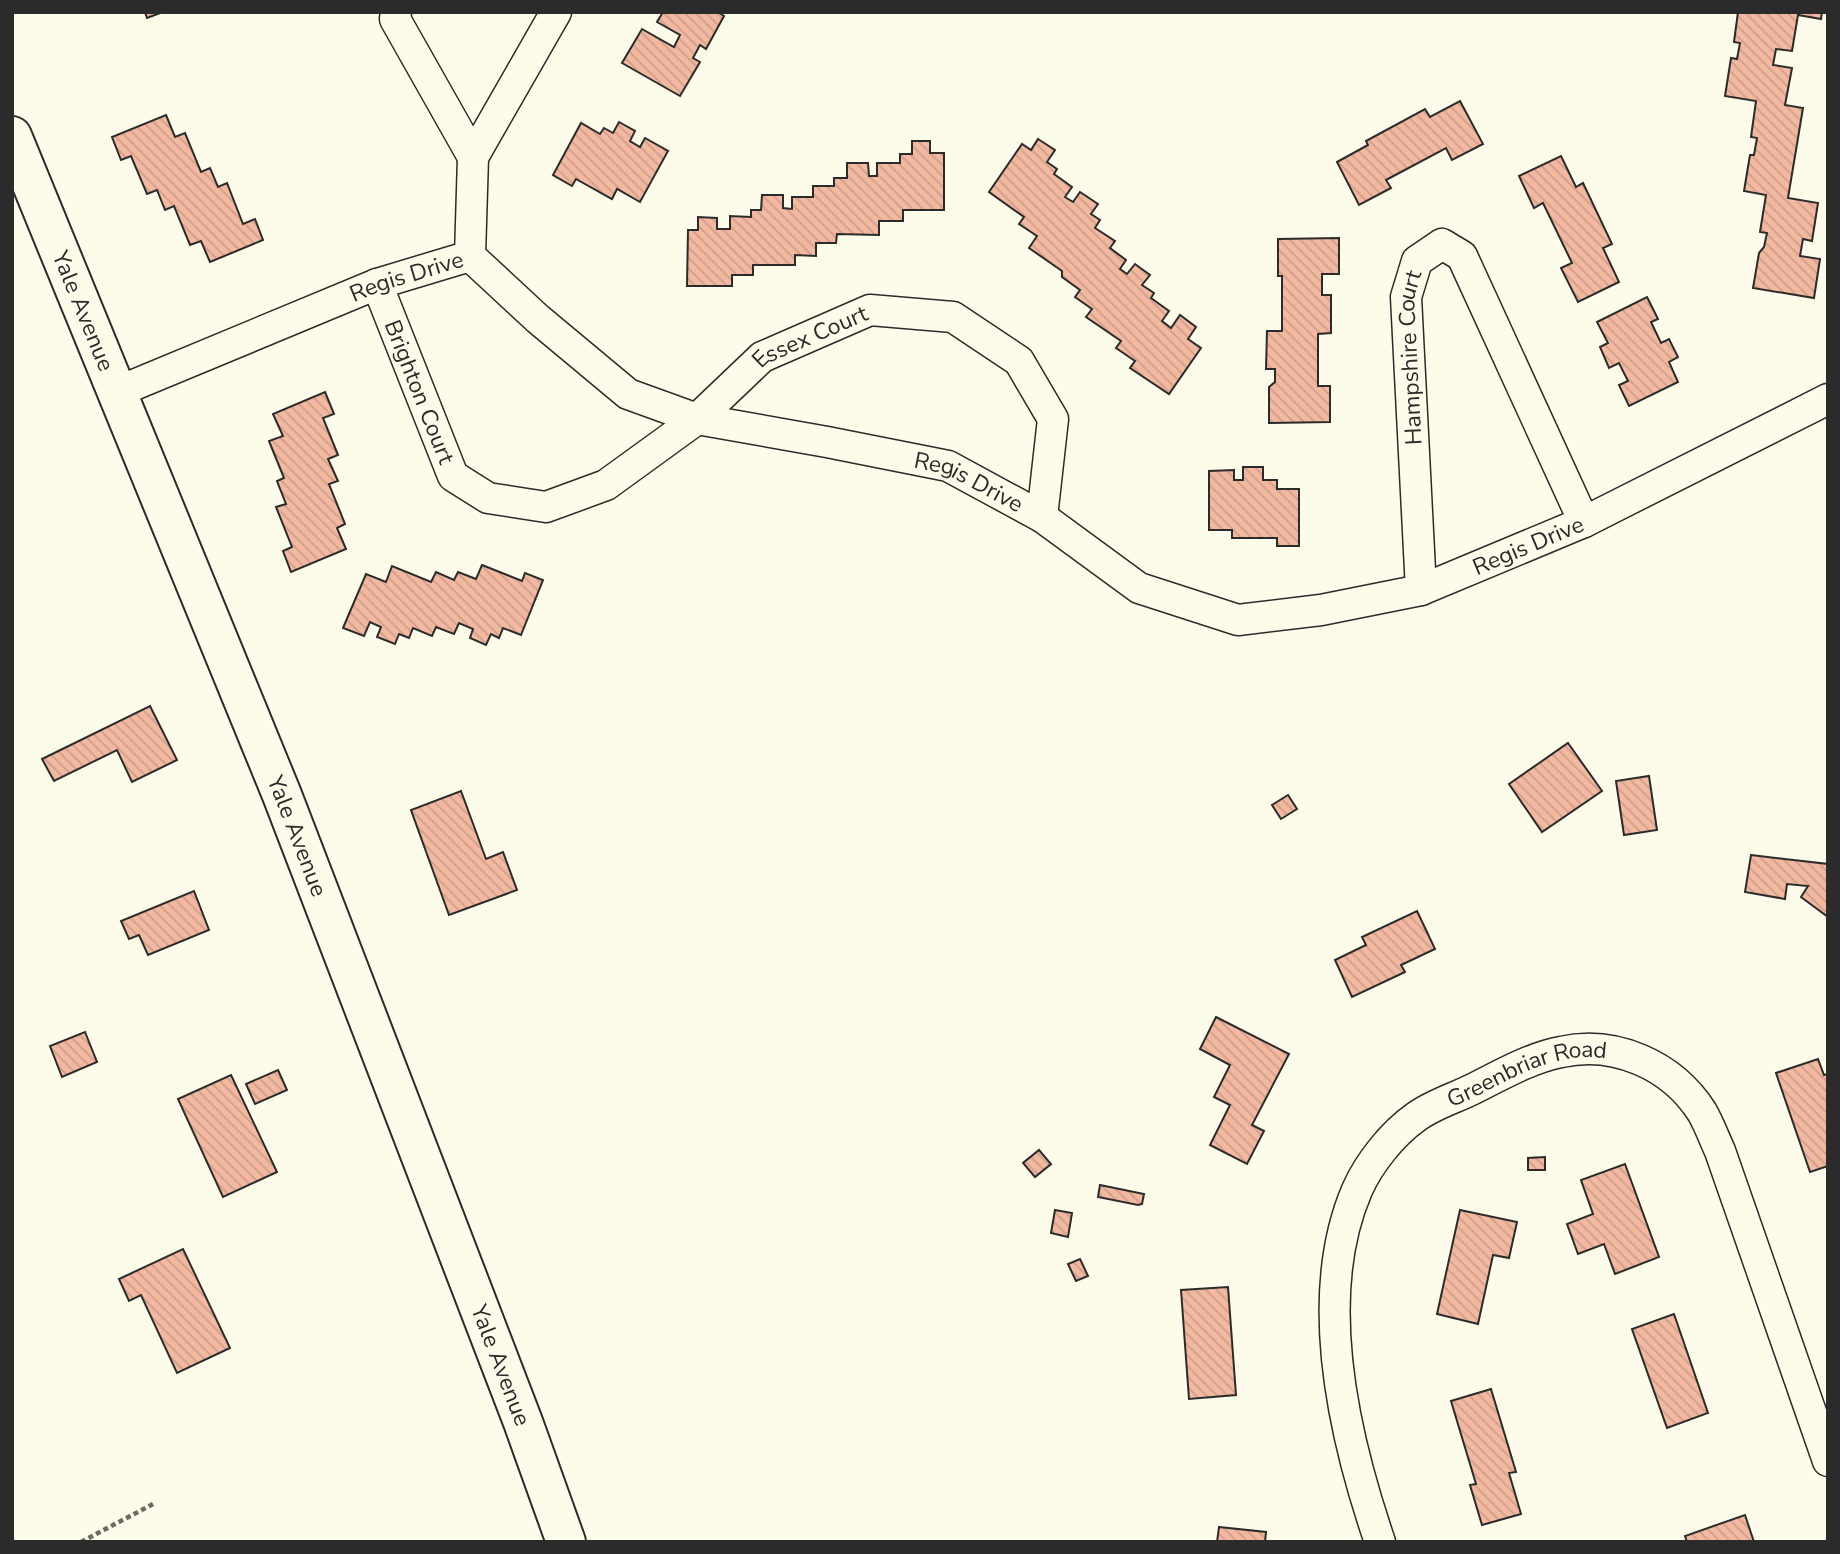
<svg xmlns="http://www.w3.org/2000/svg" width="1840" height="1554" viewBox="0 0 1840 1554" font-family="'Nunito Sans',sans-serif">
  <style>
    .building { fill: url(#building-back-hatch); stroke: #2b2b2b; stroke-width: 2 }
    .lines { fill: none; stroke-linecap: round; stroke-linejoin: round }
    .street-casing { stroke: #2b2b2b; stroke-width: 33 }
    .secondary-casing { stroke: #2b2b2b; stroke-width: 42 }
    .path { stroke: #6a6964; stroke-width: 4.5; stroke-dasharray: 5 3.5; stroke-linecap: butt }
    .street { stroke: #fdfbea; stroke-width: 30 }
    .secondary { stroke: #fdfbea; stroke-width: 38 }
    .labels { text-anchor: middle; stroke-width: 5; stroke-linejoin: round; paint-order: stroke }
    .street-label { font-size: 23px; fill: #2b2b2b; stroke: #fdfbea }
  </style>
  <defs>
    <pattern id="building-back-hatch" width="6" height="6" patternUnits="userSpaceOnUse" patternTransform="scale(1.75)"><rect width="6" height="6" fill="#f2b8a0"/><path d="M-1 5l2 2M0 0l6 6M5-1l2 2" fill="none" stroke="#d09e8a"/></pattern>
  </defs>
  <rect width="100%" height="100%" fill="#fdfbea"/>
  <g class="building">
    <polygon points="145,12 163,12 147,18"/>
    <polygon points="663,12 718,12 724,16 706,49 700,45 693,58 700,62 680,96 622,63 642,29 674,47 680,35 657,22"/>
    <polygon points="1738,12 1822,12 1821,19 1798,15 1792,51 1776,49 1773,65 1792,68 1785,105 1803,108 1788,198 1818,203 1812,241 1803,239 1800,256 1820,259 1814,298 1753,288 1759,253 1764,247 1767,233 1760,232 1766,195 1744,191 1750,155 1754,155 1757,138 1751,137 1756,101 1725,96 1731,58 1737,59 1740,43 1734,42"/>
    <polygon points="1460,101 1483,144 1452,160 1446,148 1386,180 1391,188 1359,205 1337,162 1368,145 1366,141 1425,109 1430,117"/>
    <polygon points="166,115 175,137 185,133 201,172 210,168 218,187 227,183 243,224 255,219 263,240 210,262 201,241 190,245 174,206 165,210 157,190 147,194 131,156 121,160 112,137"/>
    <polygon points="619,122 635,131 630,141 640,147 645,138 668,151 640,202 617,189 612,199 576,179 572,186 553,175 581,123 600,134 604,128 613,133"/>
    <polygon points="1038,139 1055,150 1047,162 1057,169 1054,174 1072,187 1065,197 1073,202 1080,192 1098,204 1091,214 1100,220 1095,228 1115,241 1110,248 1126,260 1120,269 1127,274 1135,264 1150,275 1142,285 1154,293 1151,298 1169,311 1162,321 1171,328 1180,315 1196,327 1188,339 1201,348 1169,394 1130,368 1135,361 1116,348 1121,341 1086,317 1092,309 1075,297 1080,290 1062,277 1062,271 1029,248 1037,236 1019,224 1024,217 989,192 1022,144 1031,150"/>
    <polygon points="912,141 930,141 930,153 944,153 944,210 903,210 903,221 879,221 879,235 837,234 836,243 816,243 816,256 795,255 795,265 753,265 753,275 732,275 732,286 687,286 688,230 698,230 698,217 717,218 717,229 730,229 730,216 751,217 751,210 761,210 762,195 783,195 783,208 792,209 792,197 813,197 813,186 834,186 834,178 847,178 847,163 868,163 869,176 877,176 877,163 900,163 900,154 912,154"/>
    <polygon points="1561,156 1576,187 1583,183 1612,244 1603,248 1619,282 1578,302 1561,268 1572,263 1543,203 1534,208 1519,176"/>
    <polygon points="1339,238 1339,274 1322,274 1322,295 1331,295 1331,333 1318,334 1318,386 1330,386 1330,422 1269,423 1269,387 1275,382 1275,369 1266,369 1267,331 1282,331 1282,276 1278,276 1278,239"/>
    <polygon points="1647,297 1658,319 1651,322 1661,343 1669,339 1678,357 1669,362 1678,382 1629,406 1619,385 1628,381 1619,363 1609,368 1600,347 1608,343 1597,322"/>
    <polygon points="325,392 334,414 323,418 338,455 328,459 338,481 329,484 345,524 337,528 346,549 291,572 283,551 292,547 276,507 286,504 277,481 284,478 269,441 283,436 273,414"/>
    <polygon points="1243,467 1263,467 1263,480 1277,480 1277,489 1299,489 1299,546 1277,546 1277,538 1232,538 1232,530 1209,530 1209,471 1234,470 1234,480 1243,480"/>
    <polygon points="482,565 522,581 525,573 543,580 521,635 503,628 499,638 491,634 486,645 470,638 473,629 459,623 454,634 436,627 432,636 413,628 409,638 399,634 395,644 377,637 381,627 370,622 364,636 343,628 366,574 386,582 392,566 431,582 436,572 454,580 458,572 476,579"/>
    <polygon points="150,706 177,760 132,782 117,750 54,781 42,759"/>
    <polygon points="1568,743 1602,791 1542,832 1509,784"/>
    <polygon points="1649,776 1657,830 1624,835 1616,781"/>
    <polygon points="461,791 486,859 503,852 517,890 449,915 411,810"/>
    <polygon points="1288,795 1297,809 1281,819 1272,805"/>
    <polygon points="1751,855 1828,864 1828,917 1801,897 1808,886 1787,884 1785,899 1745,892"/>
    <polygon points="194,891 209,930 148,955 139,935 129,939 121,921"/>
    <polygon points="1417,911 1435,949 1401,965 1405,972 1352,997 1335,960 1366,945 1362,937"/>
    <polygon points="1216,1017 1289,1054 1252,1125 1264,1131 1247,1164 1210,1145 1230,1105 1214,1097 1230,1065 1200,1049"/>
    <polygon points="85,1032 97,1062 62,1077 50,1046"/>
    <polygon points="1818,1059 1824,1075 1828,1074 1828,1166 1810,1172 1776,1073"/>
    <polygon points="278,1070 287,1090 255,1104 246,1084"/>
    <polygon points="231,1075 277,1172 223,1197 178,1099"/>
    <polygon points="1039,1150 1051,1164 1035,1177 1023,1163"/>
    <polygon points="1545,1157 1545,1170 1528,1170 1528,1158"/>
    <polygon points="1625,1164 1659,1257 1615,1274 1604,1244 1578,1254 1567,1224 1593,1214 1581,1180"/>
    <polygon points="1100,1185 1144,1194 1142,1204 1138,1205 1098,1197"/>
    <polygon points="1055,1210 1072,1213 1068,1237 1051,1233"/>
    <polygon points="1460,1210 1517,1222 1509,1258 1493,1255 1478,1324 1437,1314"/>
    <polygon points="183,1249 230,1348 177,1373 141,1295 129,1301 119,1279"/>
    <polygon points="1080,1259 1088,1276 1076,1281 1068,1264"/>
    <polygon points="1228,1287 1236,1395 1189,1399 1181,1290"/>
    <polygon points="1674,1314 1708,1413 1667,1428 1632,1329"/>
    <polygon points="1491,1389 1516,1472 1509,1473 1521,1514 1482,1525 1470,1485 1476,1484 1451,1401"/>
    <polygon points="1745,1515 1754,1542 1687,1542 1685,1536"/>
    <polygon points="1219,1527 1266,1532 1265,1542 1217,1542"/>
  </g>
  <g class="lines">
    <defs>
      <g id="street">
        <polyline points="396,12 395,19 473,157"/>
        <polyline points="470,256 473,157 556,12"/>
        <path id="s1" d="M 377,284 L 453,476 L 488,498 L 546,507 L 606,485 L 697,419 L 762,357 L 870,310 L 953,317 L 1019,361 L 1053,419 L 1042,517"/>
        <path id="s2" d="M 117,392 L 377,284 L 470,256 L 538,319 L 628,394 L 697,419 L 827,442 L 948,466 L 1042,517 L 1139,588 L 1238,620 L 1321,610 L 1421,590 L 1584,522 L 1828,399"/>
        <path id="s3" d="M 1421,590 L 1406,297 L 1417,261 L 1442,244 L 1462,256 L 1584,522"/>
        <path id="s4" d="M 1380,1542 C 1344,1437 1311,1297 1357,1190 C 1369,1163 1392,1134 1416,1117 C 1432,1105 1455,1098 1473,1089 C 1501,1075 1530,1058 1561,1052 C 1615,1040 1672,1065 1702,1112 C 1709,1124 1714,1138 1720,1151 L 1828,1461"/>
      </g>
      <g id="secondary">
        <path id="s5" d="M 12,136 L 282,795 L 523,1422 L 566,1542"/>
      </g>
    </defs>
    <use href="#street" class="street-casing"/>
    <use href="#secondary" class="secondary-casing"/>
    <polyline class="path" points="81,1542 153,1504"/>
    <use href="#street" class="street"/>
    <use href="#secondary" class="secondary"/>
  </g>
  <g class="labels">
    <g class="street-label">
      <text dy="8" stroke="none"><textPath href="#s2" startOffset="312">Regis Drive</textPath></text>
      <text dy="8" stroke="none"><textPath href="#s5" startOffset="189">Yale Avenue</textPath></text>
      <text dy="8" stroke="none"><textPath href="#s1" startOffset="625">Essex Court</textPath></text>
      <text dy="8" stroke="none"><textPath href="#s3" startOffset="233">Hampshire Court</textPath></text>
      <text dy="8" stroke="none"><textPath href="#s1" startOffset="116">Brighton Court</textPath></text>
      <text dy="8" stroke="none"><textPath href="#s2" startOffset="942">Regis Drive</textPath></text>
      <text dy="8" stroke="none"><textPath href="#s2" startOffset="1550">Regis Drive</textPath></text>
      <text dy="8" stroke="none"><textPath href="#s5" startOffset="756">Yale Avenue</textPath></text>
      <text dy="8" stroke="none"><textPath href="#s4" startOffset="576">Greenbriar Road</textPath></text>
      <text dy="8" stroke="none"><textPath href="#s5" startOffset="1323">Yale Avenue</textPath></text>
    </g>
  </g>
  <rect width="1840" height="1554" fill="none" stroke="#2b2b2b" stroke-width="28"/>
</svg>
